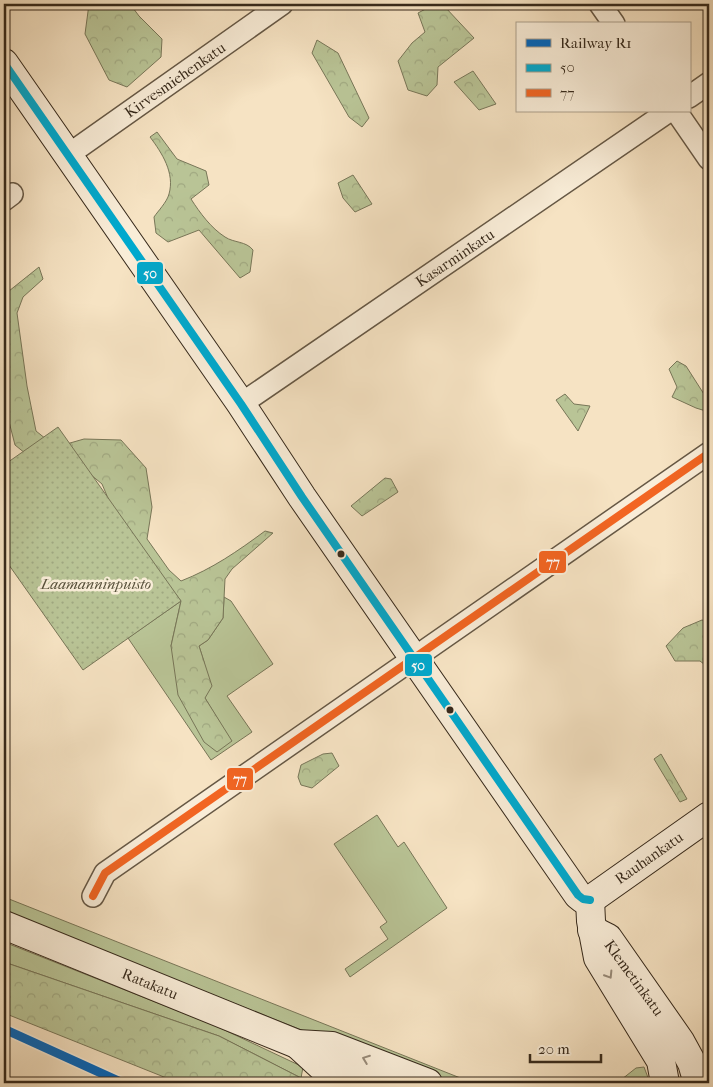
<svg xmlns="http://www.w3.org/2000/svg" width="713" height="1087" viewBox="0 0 713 1087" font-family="'IM FELL French Canon',serif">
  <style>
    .green { fill: #b9c496; stroke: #787658 }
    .forest { fill: url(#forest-crowns); stroke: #787658 }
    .park { fill: url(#park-dots); stroke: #787658 }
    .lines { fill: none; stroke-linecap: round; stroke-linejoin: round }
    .street-casing { stroke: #665845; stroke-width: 24 }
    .secondary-casing { stroke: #36291b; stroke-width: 30 }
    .street { stroke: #f9edd8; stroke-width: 21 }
    .secondary { stroke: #f9edd8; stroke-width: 28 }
    .bus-1-casing { stroke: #f9edd8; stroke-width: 11 }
    .bus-2-casing { stroke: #f9edd8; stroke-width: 11 }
    .bus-1 { stroke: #00a9ce; stroke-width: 8 }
    .bus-2 { stroke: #f26522; stroke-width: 8 }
    .rail-1-casing { stroke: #f9edd8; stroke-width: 12 }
    .rail-1 { stroke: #0065bd; stroke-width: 9 }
    .oneway { stroke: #988b7a }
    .bus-dot { fill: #36291b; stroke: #f9edd8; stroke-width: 2 }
    .labels { text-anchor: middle; stroke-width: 5; stroke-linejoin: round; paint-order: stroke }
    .street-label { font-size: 15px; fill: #36291b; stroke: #f9edd8 }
    .park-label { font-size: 15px; font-style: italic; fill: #57503a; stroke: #f9edd8 }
    .line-badge { stroke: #f9edd8; stroke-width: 2 }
    .badge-label { font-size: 14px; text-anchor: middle; font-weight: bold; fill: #fff }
  </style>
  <defs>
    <pattern id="forest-crowns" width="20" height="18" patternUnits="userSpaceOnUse" patternTransform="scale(1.25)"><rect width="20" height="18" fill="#b9c496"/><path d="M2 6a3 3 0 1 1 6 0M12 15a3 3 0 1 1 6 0" fill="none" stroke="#a0a881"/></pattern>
    <pattern id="park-dots" width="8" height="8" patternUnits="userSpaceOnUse" patternTransform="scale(1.25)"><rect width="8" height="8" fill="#b9c496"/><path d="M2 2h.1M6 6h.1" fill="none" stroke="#a0a881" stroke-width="1.8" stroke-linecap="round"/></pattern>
  </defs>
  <rect width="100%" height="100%" fill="#f6e3c3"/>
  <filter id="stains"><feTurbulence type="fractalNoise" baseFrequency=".004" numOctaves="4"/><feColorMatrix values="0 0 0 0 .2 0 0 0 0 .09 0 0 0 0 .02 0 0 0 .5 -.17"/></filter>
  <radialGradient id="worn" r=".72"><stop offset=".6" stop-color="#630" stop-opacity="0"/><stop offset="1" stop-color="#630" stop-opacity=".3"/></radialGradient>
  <g class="green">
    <polygon points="224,597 231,601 273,664 227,696 252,732 211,760 128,638 181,601 171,646 231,741 205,698 204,662 199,646 208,640 223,618"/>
    <polygon points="377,815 398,847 404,842 447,908 350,977 345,969 388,939 380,927 387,922 334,844"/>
    <polygon points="4,897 473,1083 435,1083 4,912"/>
    <polygon points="4,942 216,1026 303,1067 301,1078 219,1036 4,962"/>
    <polygon points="644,1067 650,1083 617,1083 636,1068"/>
  </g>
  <g class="forest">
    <polygon points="89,4 130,4 139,16 162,39 161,57 127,87 109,80 85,34"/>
    <polygon points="435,4 442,4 445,7 474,38 438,67 437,85 427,96 408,90 398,61 412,43 425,32 418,13"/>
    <polygon points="317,40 338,53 369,118 362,127 349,117 312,53"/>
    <polygon points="473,71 496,104 479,110 454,82"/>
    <path d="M 157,132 L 177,159 L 206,171 L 209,185 L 191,199 C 200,213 211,228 225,237 C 234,243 246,241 253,250 L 250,272 L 240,278 L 199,230 L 168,242 L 156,233 L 154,217 C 158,211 167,202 169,194 C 175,173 162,153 150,137 Z"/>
    <polygon points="353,175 372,204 355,212 343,198 338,183"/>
    <path d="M 39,267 L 43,279 L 23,297 L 17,313 L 27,386 L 36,431 L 56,447 L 84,439 L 121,440 L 146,468 L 152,507 L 147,539 L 169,570 L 181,581 C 212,569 238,551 265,531 L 273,533 L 232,569 L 225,579 L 223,618 L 208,640 L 199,646 L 212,686 L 205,698 L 232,741 L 217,752 L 204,742 L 178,695 L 171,646 L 181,601 L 116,517 L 102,484 L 90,474 L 31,458 L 15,445 L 4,402 L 4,295 Z"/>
    <polygon points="677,361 686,366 709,402 709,412 696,408 672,397 677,387 669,369"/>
    <polygon points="565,394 574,404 590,406 578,431 556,400"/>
    <polygon points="385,478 391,479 398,492 362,516 351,506"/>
    <polygon points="702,620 709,622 709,668 700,661 675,661 666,646 683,628"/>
    <polygon points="332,753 339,766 312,788 301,785 298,777 301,765 323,754"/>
    <polygon points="661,754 687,799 680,802 654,759"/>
    <polygon points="4,962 219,1036 301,1078 302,1083 179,1083 4,1013"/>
  </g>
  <polygon class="park" points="58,427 181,601 83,670 4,558 4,465"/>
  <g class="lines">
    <defs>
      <g id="street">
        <polyline points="600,4 614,24"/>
        <polyline points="689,97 709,83"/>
        <polyline points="676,111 709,159"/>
        <polyline points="68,155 282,4"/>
        <polyline points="4,200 12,194"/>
        <polyline points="241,404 669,111"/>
        <polyline points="93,896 105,873 709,453"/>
      </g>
      <g id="secondary">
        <polyline points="4,63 241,404 302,497 578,895 583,899 590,900"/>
        <polyline points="590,900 591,921 598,958 661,1061 665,1083"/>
        <polyline points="590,900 709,816"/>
        <polyline points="4,925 297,1044 332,1046 428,1083"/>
        <polyline points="592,930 608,938 680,1041 692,1063 698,1083"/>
        <polyline points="297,1044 321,1066 363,1083"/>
      </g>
    </defs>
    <use href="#street" class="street-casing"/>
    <use href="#secondary" class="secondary-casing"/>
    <use href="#street" class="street"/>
    <use href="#secondary" class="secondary"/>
    <defs>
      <polyline id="bus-1" points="4,63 241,404 302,497 578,895 583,899 590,900"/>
      <polyline id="bus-2" points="93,896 105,873 709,453"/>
    </defs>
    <use href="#bus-1" class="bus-1-casing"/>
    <use href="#bus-2" class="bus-2-casing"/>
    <use href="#bus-1" class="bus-1"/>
    <use href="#bus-2" class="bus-2"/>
    <defs>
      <polyline id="rail-1" points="4,1029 123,1083"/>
    </defs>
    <use href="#rail-1" class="rail-1-casing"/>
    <use href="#rail-1" class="rail-1"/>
  </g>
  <defs><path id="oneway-chevron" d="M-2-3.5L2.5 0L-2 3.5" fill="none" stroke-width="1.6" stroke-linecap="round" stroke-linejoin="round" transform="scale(1.25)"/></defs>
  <g class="oneway">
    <use href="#oneway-chevron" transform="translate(609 975) rotate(58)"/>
    <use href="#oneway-chevron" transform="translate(366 1059) rotate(-159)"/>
  </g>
  <g class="bus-dot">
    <circle cx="341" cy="554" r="4.5"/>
    <circle cx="450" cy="710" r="4.5"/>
  </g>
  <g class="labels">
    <g class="street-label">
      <text transform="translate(175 80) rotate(-35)" y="5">Kirvesmiehenkatu</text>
      <text transform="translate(455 258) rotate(-34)" y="5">Kasarminkatu</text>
      <text transform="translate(649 858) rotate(-35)" y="5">Rauhankatu</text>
      <text transform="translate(634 978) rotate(54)" y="5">Klemetinkatu</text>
      <text transform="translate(150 984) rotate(22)" y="5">Ratakatu</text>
    </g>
    <g class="park-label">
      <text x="96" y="589">Laamanninpuisto</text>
    </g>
  </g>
  <g class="line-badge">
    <rect x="136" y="261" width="28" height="24" rx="5" fill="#00a9ce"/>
    <rect x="538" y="550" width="29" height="24" rx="5" fill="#f26522"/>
    <rect x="404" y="653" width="29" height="24" rx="5" fill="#00a9ce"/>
    <rect x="226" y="767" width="28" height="24" rx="5" fill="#f26522"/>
  </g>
  <g class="badge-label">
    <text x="150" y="278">50</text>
    <text x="553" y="567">77</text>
    <text x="418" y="670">50</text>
    <text x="240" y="784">77</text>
  </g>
  <rect width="713" height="1087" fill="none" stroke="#f6e3c3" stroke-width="20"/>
  <rect x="5" y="5" width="703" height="1077" fill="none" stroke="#36291b" stroke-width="2.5"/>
  <rect x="10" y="10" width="693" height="1067" fill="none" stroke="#36291b"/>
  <rect x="516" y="22" width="175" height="90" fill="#f9edd8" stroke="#ab9f8c"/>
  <rect x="526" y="39" width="25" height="8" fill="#0065bd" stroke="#ab9f8c"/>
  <text x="560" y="48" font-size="15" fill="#36291b">Railway R1</text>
  <rect x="526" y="64" width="25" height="8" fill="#00a9ce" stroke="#ab9f8c"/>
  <text x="560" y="72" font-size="15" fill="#36291b">50</text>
  <rect x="526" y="89" width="25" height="8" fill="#f26522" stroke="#ab9f8c"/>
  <text x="560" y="98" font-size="15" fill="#36291b">77</text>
  <path d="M530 1054v8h71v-8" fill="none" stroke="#36291b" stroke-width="2.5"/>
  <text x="538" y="1054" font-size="15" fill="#36291b" stroke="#f9edd8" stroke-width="4" paint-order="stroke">20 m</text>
  <rect width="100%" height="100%" filter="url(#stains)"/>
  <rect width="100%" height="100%" fill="url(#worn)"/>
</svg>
